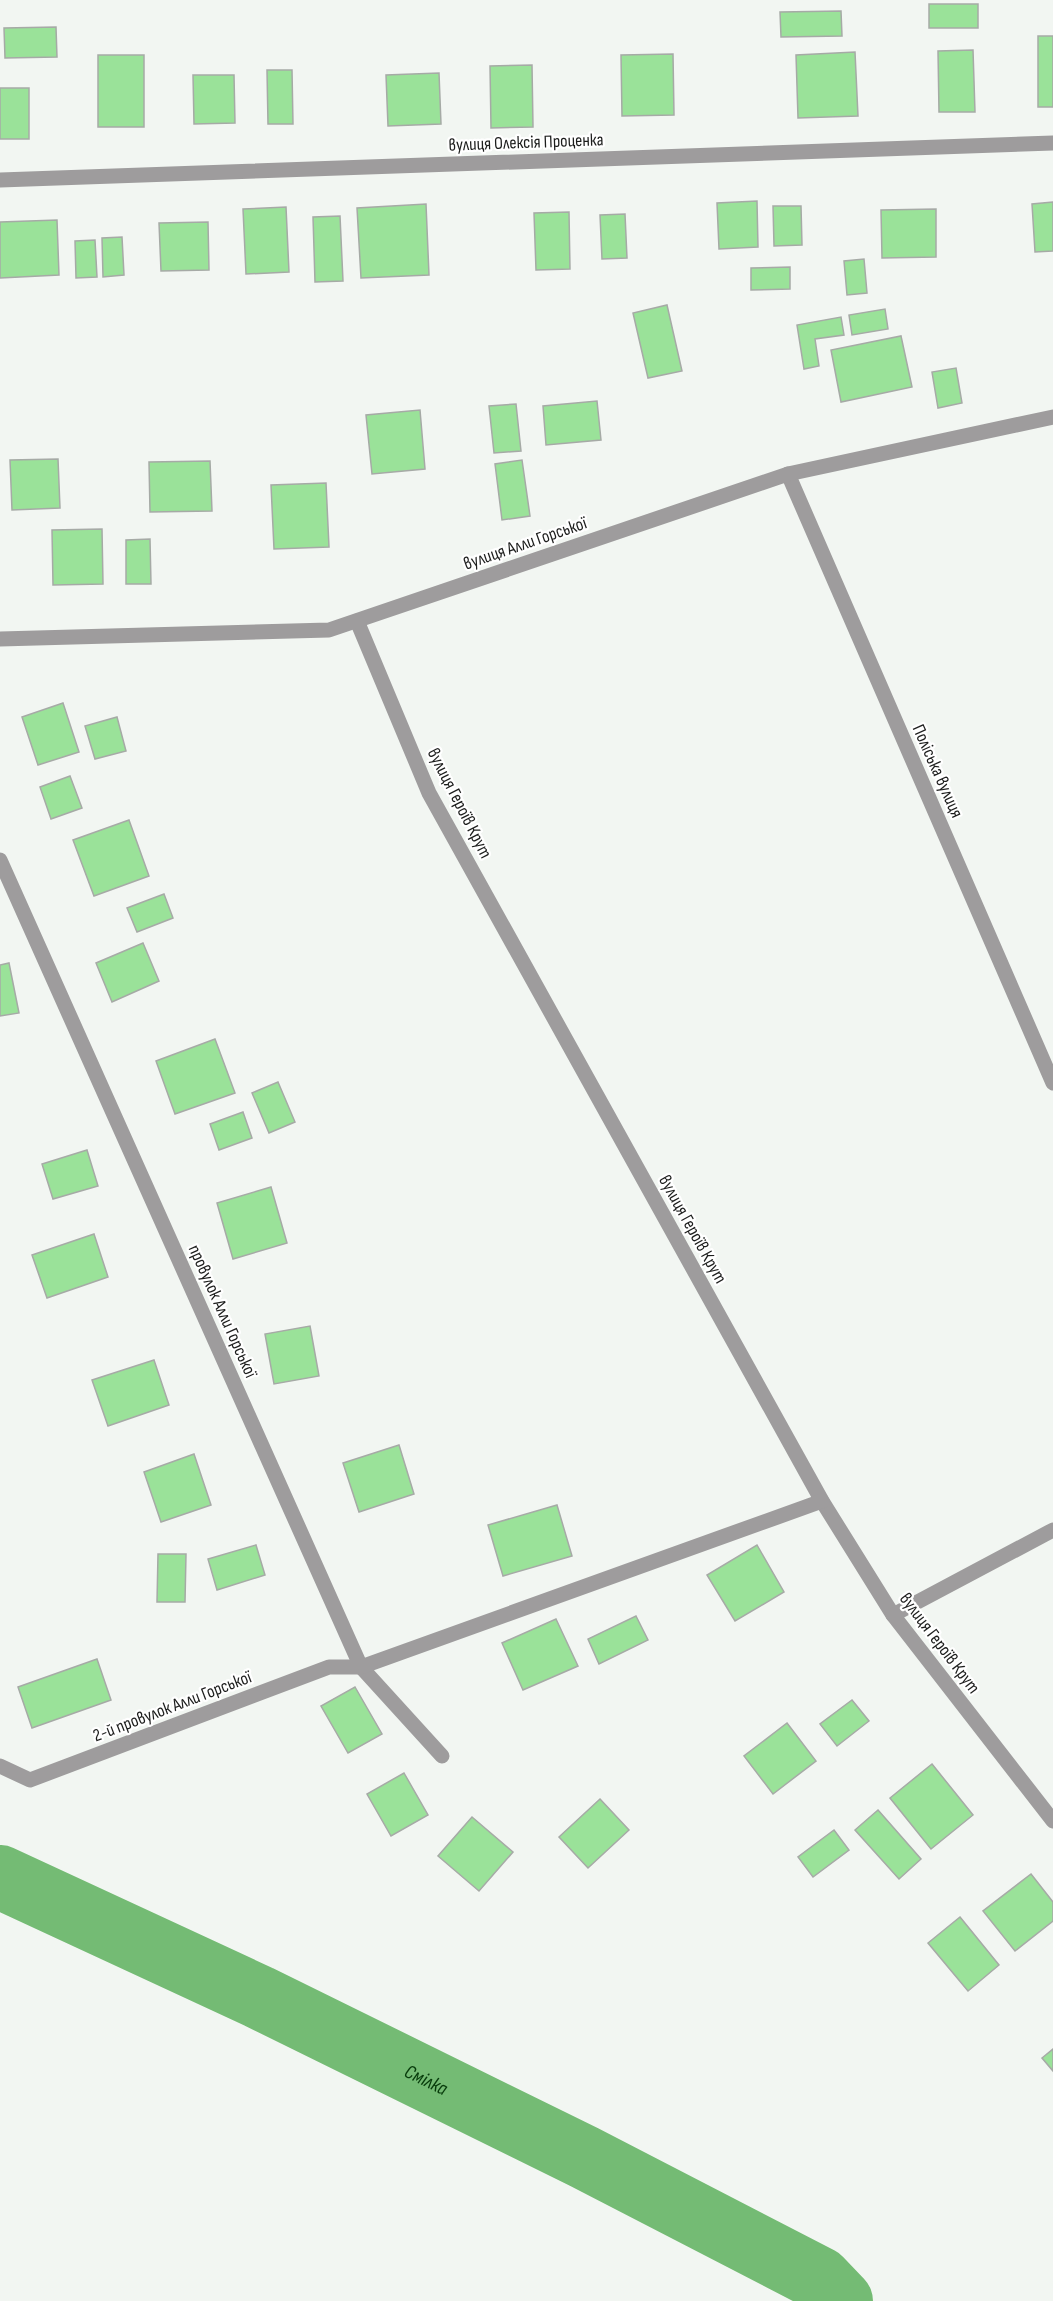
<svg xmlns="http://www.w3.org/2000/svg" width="1053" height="2301" viewBox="0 0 1053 2301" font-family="'Sofia Sans Condensed',sans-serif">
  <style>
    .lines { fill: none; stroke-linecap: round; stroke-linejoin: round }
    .river { stroke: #74bb74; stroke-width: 64 }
    .building { fill: #9ae299; stroke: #a6aaa6; stroke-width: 1.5 }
    .minor { stroke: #9e9c9d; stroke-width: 15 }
    .labels { text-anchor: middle; stroke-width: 4.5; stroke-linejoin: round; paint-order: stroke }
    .street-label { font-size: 18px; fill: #1c1d1c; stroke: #fff }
    .water-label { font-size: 20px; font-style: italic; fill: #083c0c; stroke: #fff }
  </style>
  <rect width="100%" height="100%" fill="#f2f6f2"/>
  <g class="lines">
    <path class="river" id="s1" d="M 0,1877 L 259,1997 L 584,2157 L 820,2279 L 841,2301"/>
  </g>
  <g class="building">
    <rect x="929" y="4" width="49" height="24"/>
    <polygon points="841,11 842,36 781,37 780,12"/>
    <polygon points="56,27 57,57 5,58 4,28"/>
    <rect x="1038" y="36" width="15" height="71"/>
    <polygon points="973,50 975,112 939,112 938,51"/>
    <polygon points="855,52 858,116 798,118 796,55"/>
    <polygon points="673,54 674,115 622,116 621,55"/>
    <rect x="98" y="55" width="46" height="72"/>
    <polygon points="532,65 533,127 491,128 490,66"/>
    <polygon points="267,70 292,70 293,124 268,124"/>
    <polygon points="439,73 441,124 388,126 386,75"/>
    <polygon points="193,75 234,75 235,123 194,124"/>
    <rect x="0" y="88" width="29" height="51"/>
    <polygon points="757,201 758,247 719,249 717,203"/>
    <polygon points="1053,202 1053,251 1035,252 1032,204"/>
    <polygon points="426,204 429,275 361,278 357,208"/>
    <polygon points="773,206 801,206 802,245 774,246"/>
    <polygon points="286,207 289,272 246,274 243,209"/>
    <polygon points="936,209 936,257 882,258 881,210"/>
    <polygon points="569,212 570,269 536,270 534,213"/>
    <polygon points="625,214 627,258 602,259 600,215"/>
    <polygon points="340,216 343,281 315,282 313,217"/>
    <polygon points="57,220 59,275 0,278 0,222"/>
    <polygon points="208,222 209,270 161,271 159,223"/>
    <polygon points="122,237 124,275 103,277 102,238"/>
    <polygon points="95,240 97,277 76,278 75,241"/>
    <polygon points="864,259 867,293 847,295 844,261"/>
    <polygon points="790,267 790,289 751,290 751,268"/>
    <polygon points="667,305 682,371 648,378 633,313"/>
    <polygon points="885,309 888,329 852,335 849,315"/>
    <polygon points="841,317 844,335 815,339 819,366 804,369 797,325"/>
    <polygon points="901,336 912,387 841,402 831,350"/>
    <polygon points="956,368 962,403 938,408 932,372"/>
    <polygon points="597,401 601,440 546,445 543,406"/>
    <polygon points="516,404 521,451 494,453 489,406"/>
    <polygon points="420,410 425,469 372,474 366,415"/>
    <polygon points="58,459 60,508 12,510 10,460"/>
    <polygon points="522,460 530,516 502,520 495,464"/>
    <polygon points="210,461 212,511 150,512 149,462"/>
    <polygon points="326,483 329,547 274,549 271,485"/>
    <polygon points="102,529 103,584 53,585 52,530"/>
    <polygon points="150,539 151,584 126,584 126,540"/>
    <polygon points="63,703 79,752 38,765 22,717"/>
    <polygon points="117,717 126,751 95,759 85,726"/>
    <polygon points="70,776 82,808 51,819 40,787"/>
    <polygon points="129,820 149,876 94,896 73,840"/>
    <polygon points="164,894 173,918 137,932 127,908"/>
    <polygon points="143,943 159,981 112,1002 96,963"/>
    <polygon points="9,963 19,1013 0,1016 0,965"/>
    <polygon points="215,1039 235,1093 175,1114 156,1061"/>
    <polygon points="278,1082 295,1122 269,1133 252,1093"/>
    <polygon points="243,1112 252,1138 219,1150 210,1124"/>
    <polygon points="87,1150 98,1186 53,1199 42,1164"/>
    <polygon points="271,1187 287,1243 233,1259 217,1203"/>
    <polygon points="94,1234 108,1277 47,1298 32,1255"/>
    <polygon points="310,1326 319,1376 274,1384 265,1334"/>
    <polygon points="154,1360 169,1405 108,1426 92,1380"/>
    <polygon points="399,1445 414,1494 359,1512 343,1463"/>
    <polygon points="194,1454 211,1505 161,1522 144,1472"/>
    <polygon points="557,1505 572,1556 503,1576 488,1525"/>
    <polygon points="256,1545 265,1575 217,1590 208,1559"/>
    <polygon points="757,1545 784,1592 735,1621 707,1575"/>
    <polygon points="158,1554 186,1554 185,1602 157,1602"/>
    <polygon points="636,1616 648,1640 599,1664 588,1639"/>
    <polygon points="556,1619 578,1666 523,1690 502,1643"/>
    <polygon points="97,1659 111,1700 32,1728 18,1687"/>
    <polygon points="355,1687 382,1734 348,1753 321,1706"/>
    <polygon points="852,1700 869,1721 837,1746 820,1724"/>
    <polygon points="787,1723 816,1761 773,1794 744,1756"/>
    <polygon points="932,1764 973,1815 931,1849 890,1798"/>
    <polygon points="404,1773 428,1815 391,1836 367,1794"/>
    <polygon points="600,1799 629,1830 588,1868 559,1837"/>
    <polygon points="878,1810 921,1859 899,1879 855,1830"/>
    <polygon points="472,1817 513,1852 479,1891 438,1856"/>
    <polygon points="834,1830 849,1850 813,1877 798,1857"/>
    <polygon points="1031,1874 1053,1902 1053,1921 1015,1951 983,1911"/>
    <polygon points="960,1917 999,1965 968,1991 928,1943"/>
    <polygon points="1053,2049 1053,2071 1042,2058"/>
  </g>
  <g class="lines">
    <g class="minor">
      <polyline points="0,180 1053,143"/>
      <polyline points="788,474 1053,1083"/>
      <polyline points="357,621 429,793 822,1501 893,1615 1053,1821"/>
      <polyline points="0,639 329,630 788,474 1053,417"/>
      <polyline points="0,860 361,1667 442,1756"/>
      <polyline points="893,1615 1053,1530"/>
      <polyline points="0,1766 30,1780 329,1667 361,1667 822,1501"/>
    </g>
  </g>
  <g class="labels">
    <g class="street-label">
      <text transform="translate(526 142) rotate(-2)" y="6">вулиця Олексія Проценка</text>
      <text transform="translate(525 543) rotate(-19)" y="6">вулиця Алли Горської</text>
      <text transform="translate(938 771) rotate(66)" y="6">Поліська вулиця</text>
      <text transform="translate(460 803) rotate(63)" y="6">вулиця Героїв Крут</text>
      <text transform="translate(693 1229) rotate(61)" y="6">вулиця Героїв Крут</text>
      <text transform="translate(223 1311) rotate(66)" y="6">провулок Алли Горської</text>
      <text transform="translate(940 1643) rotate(53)" y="6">вулиця Героїв Крут</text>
      <text transform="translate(172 1706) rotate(-21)" y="6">2-й провулок Алли Горської</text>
    </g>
    <g class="water-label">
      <text dy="7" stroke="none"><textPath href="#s1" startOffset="472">Смілка</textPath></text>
    </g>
  </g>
</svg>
